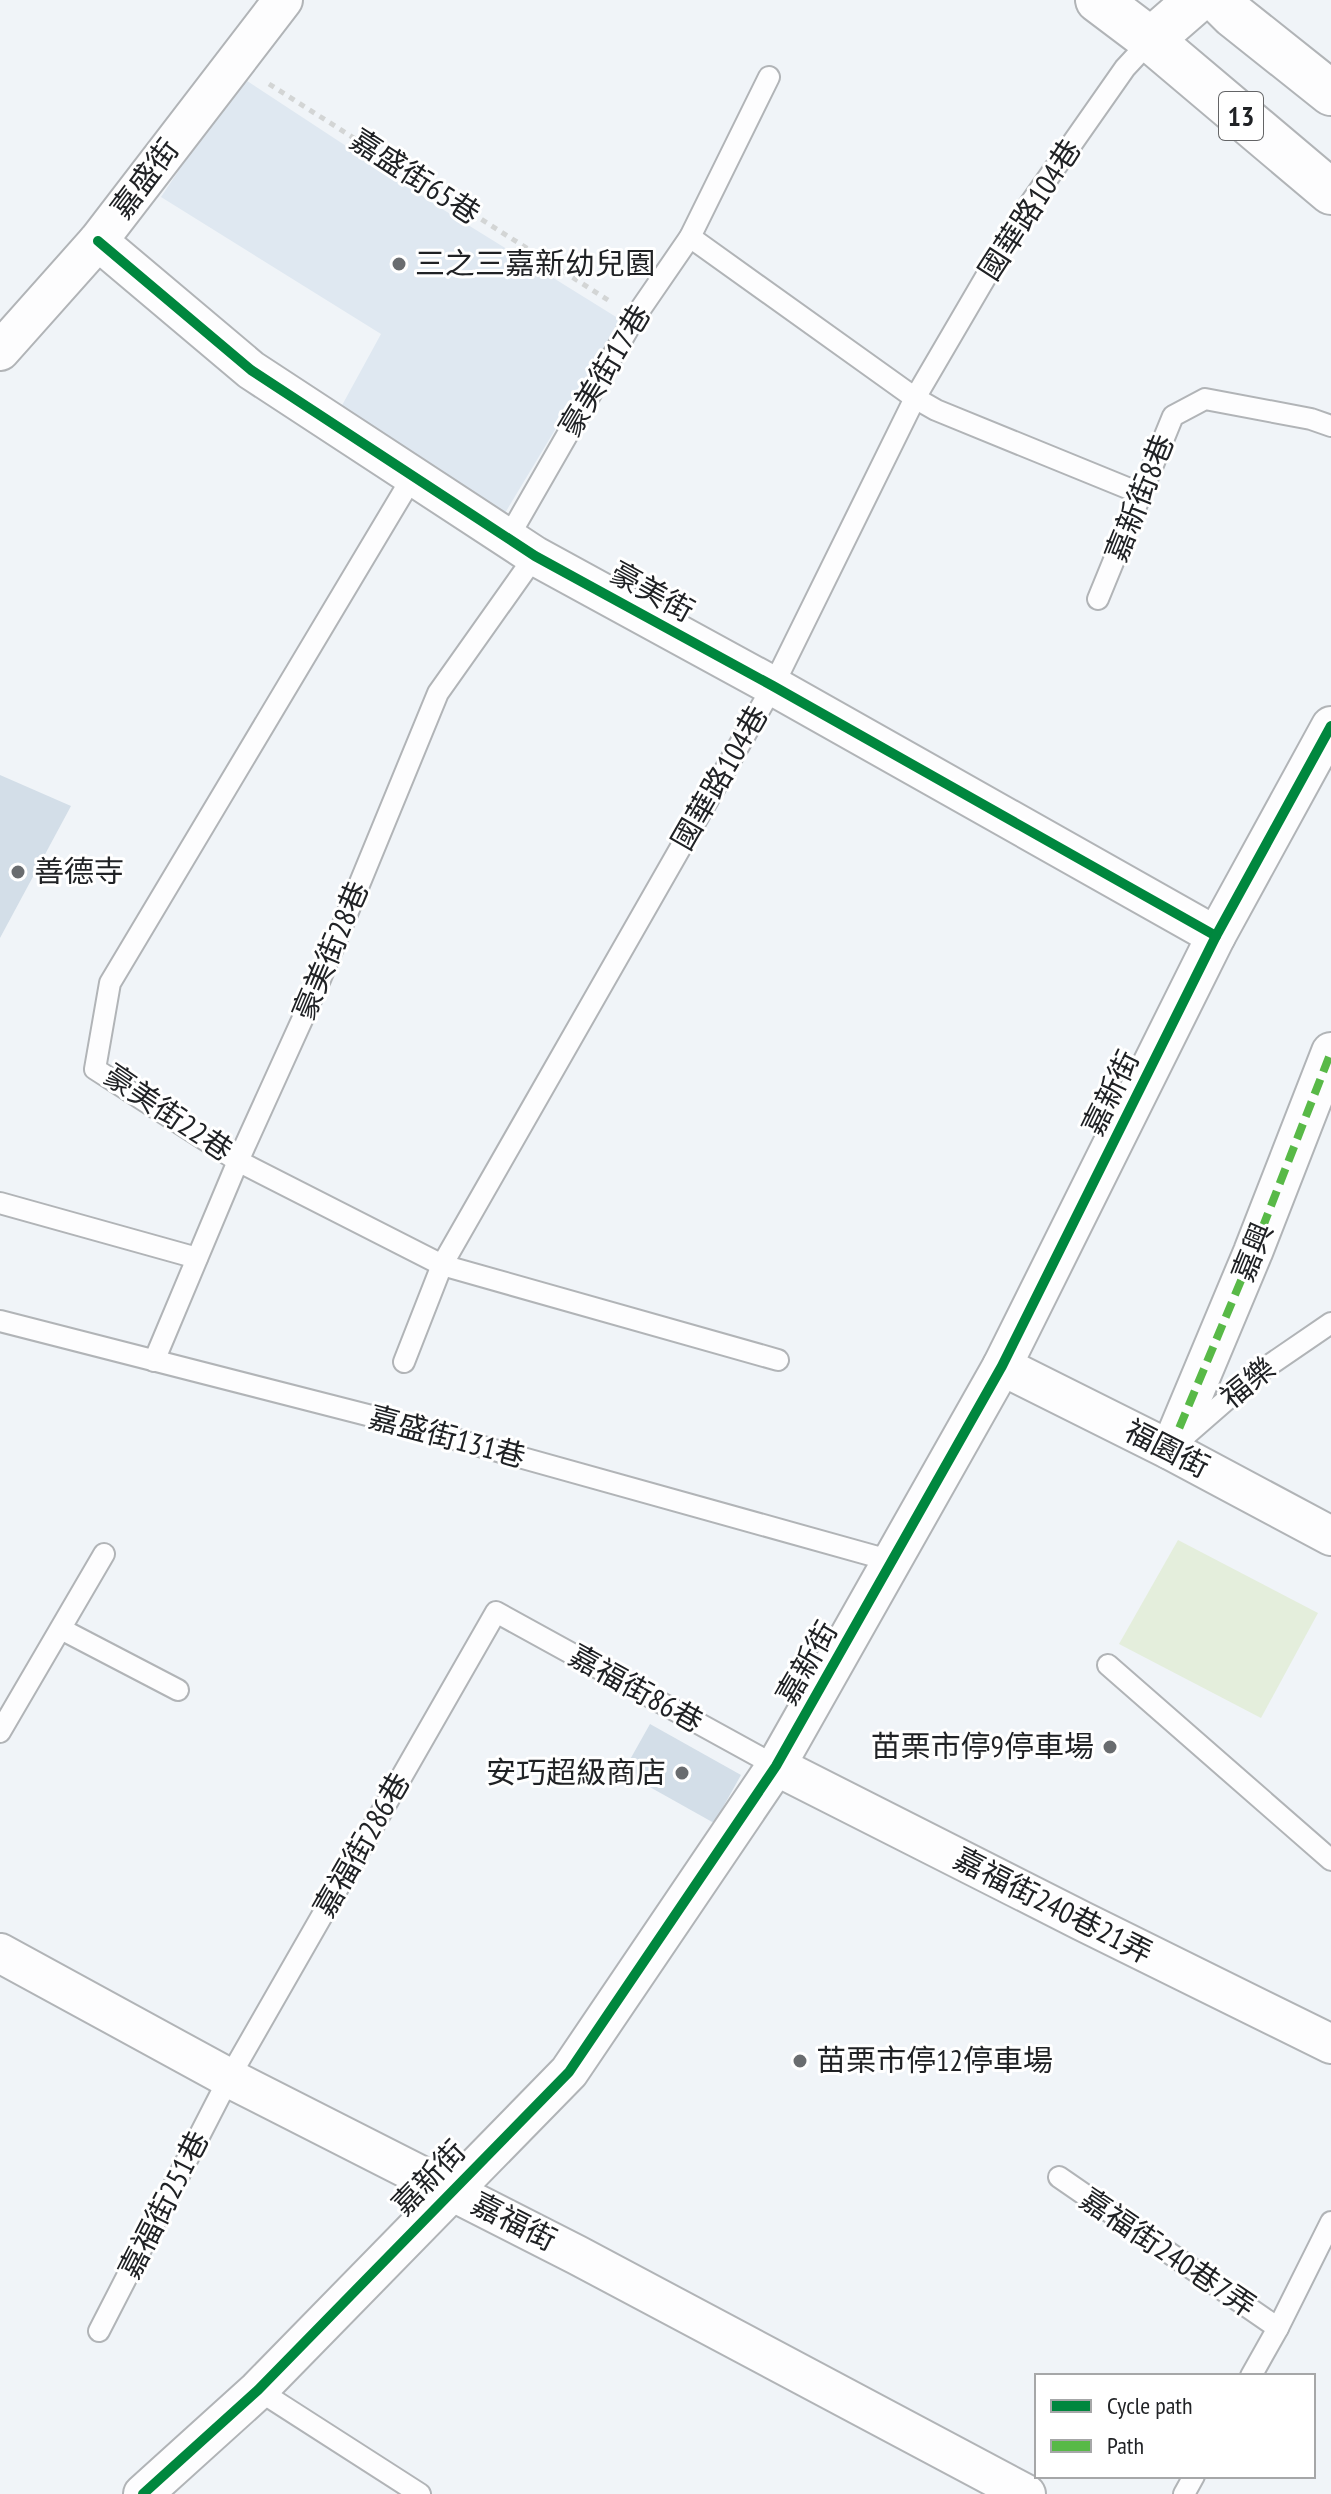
<svg xmlns="http://www.w3.org/2000/svg" width="1331" height="2494" viewBox="0 0 1331 2494" font-family="'PT Sans Narrow','Noto Sans TC',sans-serif">
  <style>
    .built { fill: #dfe8f1 }
    .green { fill: #e4eedc }
    .building { fill: #d3dee8 }
    .lines { fill: none; stroke-linecap: round; stroke-linejoin: round }
    .service-casing { stroke: #b1b4b7; stroke-width: 24 }
    .minor-casing { stroke: #b1b4b7; stroke-width: 42 }
    .primary-casing { stroke: #b1b4b7; stroke-width: 48 }
    .path { stroke: #d3d5d5; stroke-width: 5; stroke-dasharray: 6 6; stroke-linecap: butt }
    .service { stroke: #fdfdfe; stroke-width: 20 }
    .minor { stroke: #fdfdfe; stroke-width: 38 }
    .primary { stroke: #fdfdfe; stroke-width: 44 }
    .quiet { stroke: #58b947; stroke-width: 8; stroke-dasharray: 16 8; stroke-linecap: butt }
    .cycleway-casing { stroke: #fff; stroke-width: 15 }
    .cycleway { stroke: #00873e; stroke-width: 10 }
    .poi-dot { fill: #696c6f; stroke: #fff; stroke-width: 3 }
    .labels { text-anchor: middle; stroke-width: 6; stroke-linejoin: round; paint-order: stroke }
    .shield { fill: #fff; stroke: #636466; stroke-width: 2 }
    .shield-label { font-size: 28px; font-weight: bold; fill: #202225 }
    .street-label { font-size: 30px; fill: #202225; stroke: #fff }
    .poi-label { font-size: 30px; fill: #202225; stroke: #fff; text-anchor: start }
  </style>
  <rect width="100%" height="100%" fill="#f0f4f8"/>
  <polygon class="built" points="241,77 439,207 621,320 505,513 340,409 381,334 161,197"/>
  <polygon class="green" points="1178,1540 1318,1613 1261,1718 1119,1644"/>
  <g class="building">
    <polygon points="0,775 71,806 0,938"/>
    <polygon points="650,1724 741,1775 714,1823 623,1772"/>
  </g>
  <g class="lines">
    <defs>
      <g id="service">
        <polyline points="690,237 915,398 936,410 1142,494"/>
        <polyline points="413,476 110,983 95,1069 238,1161 442,1265 778,1360"/>
        <polyline points="508,538 635,317 690,237 769,77"/>
        <polyline points="1098,599 1173,416 1205,399 1311,419 1331,426"/>
        <polyline points="0,1203 197,1258"/>
        <polyline points="0,1321 383,1419 892,1561"/>
        <polyline points="154,1361 238,1161 317,987 438,693 535,556"/>
        <polyline points="404,1362 442,1265 773,686 915,398 1022,215 1125,68 1151,40"/>
        <polyline points="1185,1436 1255,1375 1331,1323"/>
        <polyline points="61,1629 178,1690"/>
        <polyline points="1108,1665 1331,1860"/>
        <polyline points="0,1732 104,1554"/>
        <polyline points="1059,2177 1278,2328"/>
        <polyline points="99,2331 229,2078 496,1612 776,1766"/>
        <polyline points="1251,2376 1278,2328 1331,2222"/>
        <polyline points="258,2390 420,2494"/>
        <polyline points="1184,2494 1194,2476"/>
      </g>
      <g id="minor">
        <polyline points="98,241 251,370 535,556 773,686 1216,936"/>
        <polyline points="0,351 98,241 283,0"/>
        <polyline points="1002,1366 1170,1450 1331,1536"/>
        <polyline points="1170,1450 1253,1252 1331,1052"/>
        <polyline points="776,1766 1082,1921 1331,2044"/>
        <polyline points="0,1953 229,2078 577,2255 1026,2494"/>
        <polyline points="143,2494 258,2390 569,2072 776,1766 1002,1366 1216,936 1331,726"/>
      </g>
      <g id="primary">
        <polyline points="1098,0 1151,40 1331,192"/>
        <polyline points="1218,0 1233,15 1331,93"/>
        <polyline points="1151,40 1197,0"/>
      </g>
    </defs>
    <use href="#service" class="service-casing"/>
    <use href="#minor" class="minor-casing"/>
    <use href="#primary" class="primary-casing"/>
    <polyline class="path" points="269,84 608,300"/>
    <use href="#service" class="service"/>
    <use href="#minor" class="minor"/>
    <use href="#primary" class="primary"/>
    <polyline class="quiet" points="1170,1450 1253,1252 1331,1052"/>
    <defs>
      <g id="cycleway">
        <polyline points="98,241 251,370 535,556 773,686 1216,936"/>
        <polyline points="143,2494 258,2390 569,2072 776,1766 1002,1366 1216,936 1331,726"/>
      </g>
    </defs>
    <use href="#cycleway" class="cycleway-casing"/>
    <use href="#cycleway" class="cycleway"/>
  </g>
  <g class="poi-dot">
    <circle cx="399" cy="264" r="8"/>
    <circle cx="18" cy="872" r="8"/>
    <circle cx="1110" cy="1747" r="8"/>
    <circle cx="682" cy="1773" r="8"/>
    <circle cx="800" cy="2061" r="8"/>
  </g>
  <g class="labels">
    <rect class="shield" x="1219" y="92" width="44" height="48" rx="6"/>
    <g class="shield-label">
      <text x="1241" y="126">13</text>
    </g>
    <g class="street-label">
      <text transform="translate(415 177) rotate(33)" y="10">嘉盛街65巷</text>
      <text transform="translate(145 179) rotate(-53)" y="10">嘉盛街</text>
      <text transform="translate(1030 210) rotate(-57)" y="10">國華路104巷</text>
      <text transform="translate(605 371) rotate(-59)" y="10">豪美街17巷</text>
      <text transform="translate(1140 498) rotate(-68)" y="10">嘉新街8巷</text>
      <text transform="translate(652 592) rotate(29)" y="10">豪美街</text>
      <text transform="translate(720 778) rotate(-60)" y="10">國華路104巷</text>
      <text transform="translate(331 951) rotate(-67)" y="10">豪美街28巷</text>
      <text transform="translate(1111 1093) rotate(-64)" y="10">嘉新街</text>
      <text transform="translate(168 1113) rotate(34)" y="10">豪美街22巷</text>
      <text transform="translate(1253 1252) rotate(-68)" y="10">嘉興</text>
      <text transform="translate(1248 1383) rotate(-39)" y="10">福樂</text>
      <text transform="translate(447 1437) rotate(15)" y="10">嘉盛街131巷</text>
      <text transform="translate(1167 1449) rotate(27)" y="10">福園街</text>
      <text transform="translate(807 1663) rotate(-60)" y="10">嘉新街</text>
      <text transform="translate(636 1689) rotate(29)" y="10">嘉福街86巷</text>
      <text transform="translate(362 1845) rotate(-60)" y="10">嘉福街286巷</text>
      <text transform="translate(1053 1906) rotate(27)" y="10">嘉福街240巷21弄</text>
      <text transform="translate(429 2178) rotate(-46)" y="10">嘉新街</text>
      <text transform="translate(164 2205) rotate(-63)" y="10">嘉福街251巷</text>
      <text transform="translate(514 2222) rotate(27)" y="10">嘉福街</text>
      <text transform="translate(1168 2253) rotate(34)" y="10">嘉福街240巷7弄</text>
    </g>
    <g class="poi-label">
      <text x="415" y="274">三之三嘉新幼兒園</text>
      <text x="34" y="882">善德寺</text>
      <text x="1094" y="1757" text-anchor="end">苗栗市停9停車場</text>
      <text x="666" y="1783" text-anchor="end">安巧超級商店</text>
      <text x="816" y="2071">苗栗市停12停車場</text>
    </g>
  </g>
  <rect x="1035" y="2374" width="280" height="104" fill="#ffffff" stroke="#a6a7a8" stroke-width="2"/>
  <rect x="1051" y="2400" width="40" height="12" fill="#00873e" stroke="#a6a7a8" stroke-width="2"/>
  <text x="1107" y="2414" font-size="24" fill="#202225">Cycle path</text>
  <rect x="1051" y="2440" width="40" height="12" fill="#58b947" stroke="#a6a7a8" stroke-width="2"/>
  <text x="1107" y="2454" font-size="24" fill="#202225">Path</text>
</svg>
